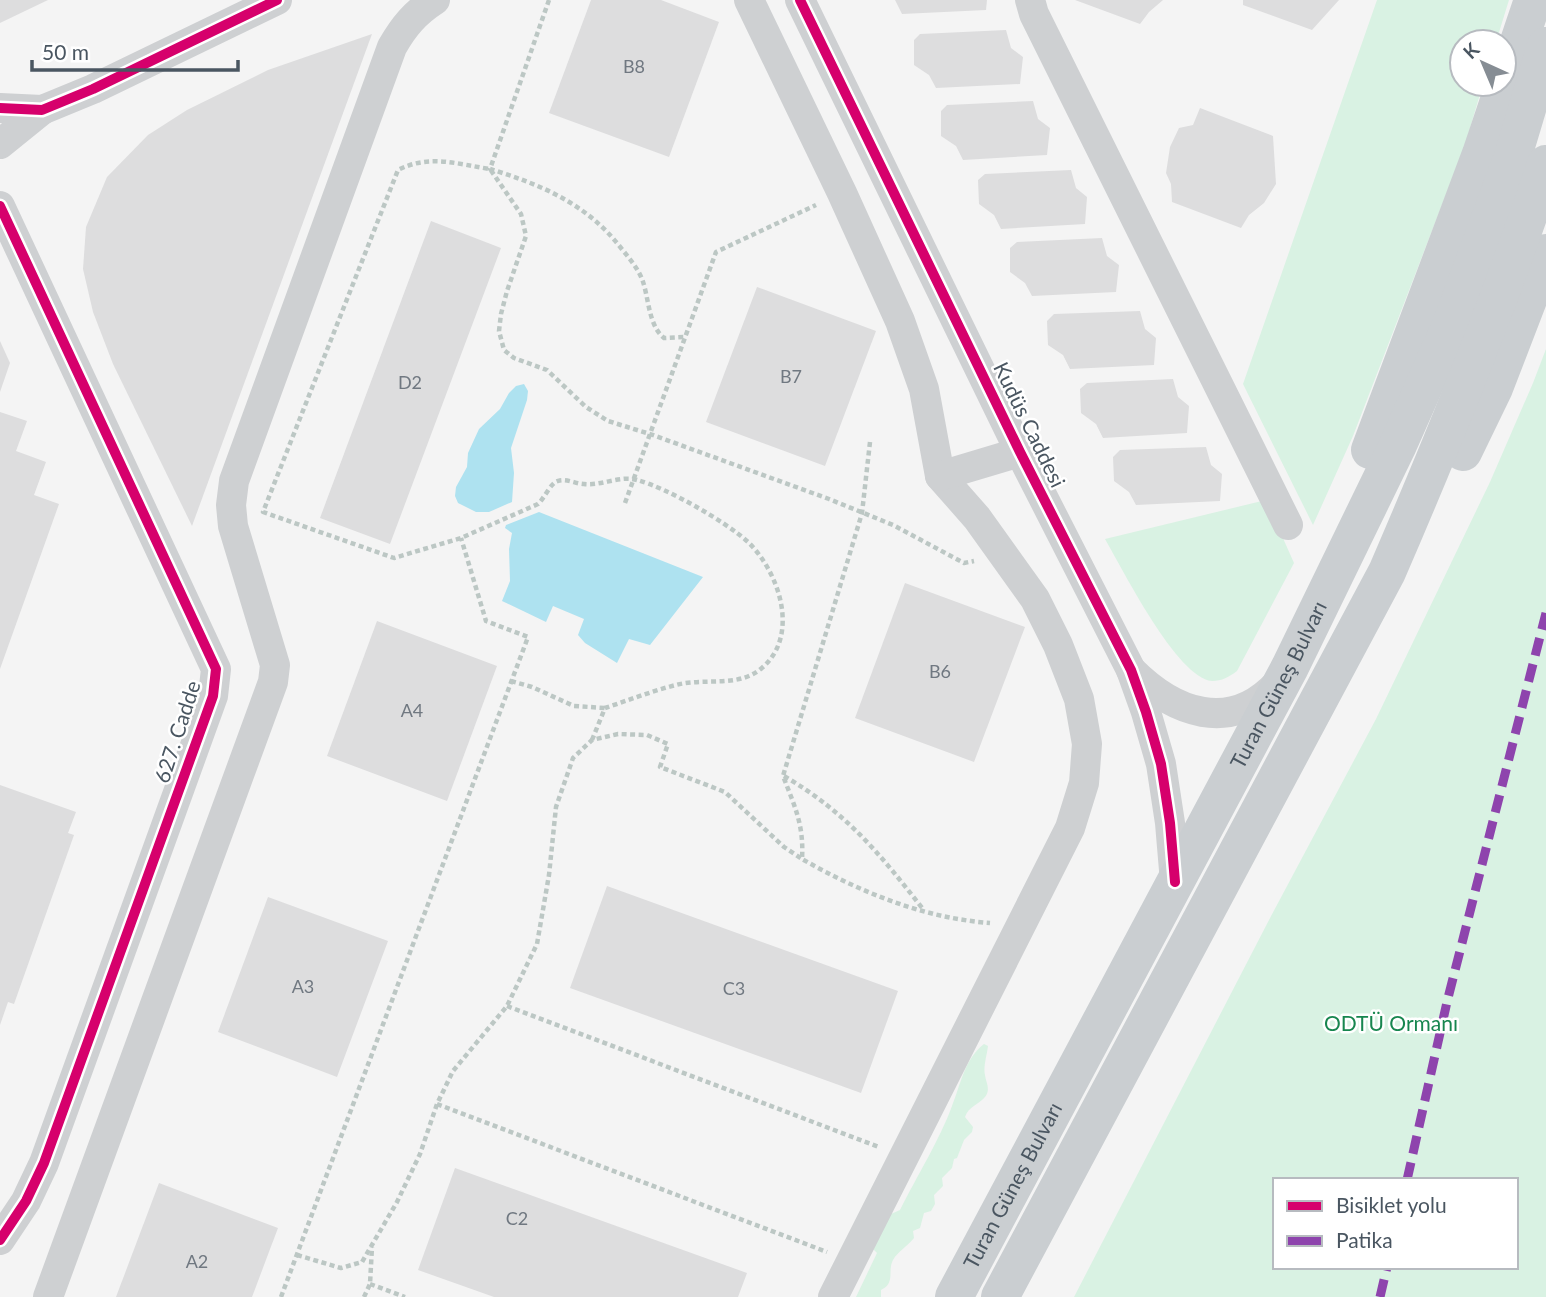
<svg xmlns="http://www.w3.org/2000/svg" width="1546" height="1297" viewBox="0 0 1546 1297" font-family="Lato,sans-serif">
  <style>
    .green { fill: #d9f2e3; fill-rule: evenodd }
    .water { fill: #aee2f0 }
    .building { fill: #ddddde }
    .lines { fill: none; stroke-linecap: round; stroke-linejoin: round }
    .path { stroke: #bcc7c4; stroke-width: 4.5; stroke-dasharray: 5 3.5; stroke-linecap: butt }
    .minor { stroke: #ced0d2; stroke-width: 30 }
    .major { stroke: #caced1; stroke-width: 38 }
    .quiet { stroke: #8e44ad; stroke-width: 9; stroke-dasharray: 18 9; stroke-linecap: butt }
    .cycleway-casing { stroke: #fff; stroke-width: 15 }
    .cycleway { stroke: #d6006c; stroke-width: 10 }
    .labels { text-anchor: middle; stroke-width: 5; stroke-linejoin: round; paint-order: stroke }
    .number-label { font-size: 18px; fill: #707881 }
    .street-label { font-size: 21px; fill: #4a5661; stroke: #fff }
    .park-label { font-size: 21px; fill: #17864f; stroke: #fff }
  </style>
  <rect width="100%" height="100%" fill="#f4f4f4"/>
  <g class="green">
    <polygon points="1377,0 1509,0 1496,42 1462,42 1462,84 1483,84 1465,145 1353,436 1313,525 1243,384"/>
    <path d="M 1546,349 L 1546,1297 L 1074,1297 L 1269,920 L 1376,719 L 1490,482 L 1533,383 ZM 1275,1180 L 1516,1180 L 1516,1267 L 1275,1267 Z"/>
    <path d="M 1266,500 L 1294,563 L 1237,671 C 1229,677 1222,681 1212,681 C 1177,678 1123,570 1105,539 Z"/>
    <path d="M 984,1044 L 988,1046 C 987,1055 983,1067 985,1075 C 986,1083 991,1089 985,1097 C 978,1105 969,1106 965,1117 L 973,1127 L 972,1132 L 964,1140 L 957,1158 L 954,1159 L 952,1168 L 942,1178 L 943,1186 L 934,1195 L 935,1204 L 931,1211 L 924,1213 L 920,1228 L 913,1231 L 914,1238 C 908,1246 898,1251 893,1260 C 887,1271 896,1283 881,1290 L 881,1297 L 856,1297 L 877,1253 L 873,1249 L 891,1214 L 900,1210 C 916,1178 940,1139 952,1106 C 961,1084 964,1060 984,1044 Z"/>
  </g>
  <g class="water">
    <polygon points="524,384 528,391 527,400 511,448 514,473 512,502 489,512 476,512 458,503 455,496 456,487 467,467 468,453 479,429 500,409 509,393 516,386"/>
    <polygon points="539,512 703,577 650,645 629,639 617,663 585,643 578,635 584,619 553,606 546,622 502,601 510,581 509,549 512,533 505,528 506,525"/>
  </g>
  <g class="building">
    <polygon points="0,0 48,0 0,23"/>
    <polygon points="591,0 661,0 719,22 669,157 549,113"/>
    <polygon points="895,0 987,0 986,10 902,14"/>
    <polygon points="1075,0 1163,0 1149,12 1140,24"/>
    <polygon points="1243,0 1339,0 1312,30 1243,5"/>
    <polygon points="1006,30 1011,48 1023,57 1020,84 936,88 929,75 914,65 914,40 920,34"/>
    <polygon points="372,34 192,526 113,364 93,312 83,269 86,227 107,177 148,135 187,110 268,70"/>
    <polygon points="1033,101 1038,119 1050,128 1047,155 963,160 956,146 941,136 941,111 947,105"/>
    <polygon points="1200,108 1273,136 1276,184 1264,203 1249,215 1241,228 1172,202 1171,184 1166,173 1170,147 1179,128 1193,125"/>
    <polygon points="1071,170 1076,188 1087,197 1085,224 1001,229 994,215 979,204 978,180 985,174"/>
    <polygon points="431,221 501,248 390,544 320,518"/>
    <polygon points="1102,238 1107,256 1119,265 1116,292 1032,296 1025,283 1010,272 1010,248 1017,242"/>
    <polygon points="757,287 876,331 825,466 706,422"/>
    <polygon points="1140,311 1145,329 1156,338 1154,365 1070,369 1063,355 1048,345 1047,321 1054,314"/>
    <polygon points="0,341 10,363 0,392"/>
    <polygon points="1173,379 1178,397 1189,406 1187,433 1103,438 1096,424 1081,413 1080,389 1087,383"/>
    <polygon points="0,412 27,421 16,451 46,462 34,495 59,504 0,669"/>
    <polygon points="1206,447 1211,465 1222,474 1220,501 1136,505 1129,492 1114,481 1113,457 1120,450"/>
    <polygon points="905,583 1025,627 974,762 855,718"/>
    <polygon points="377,621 497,666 447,801 327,756"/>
    <polygon points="0,785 76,812 68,833 74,835 14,1004 8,1002 0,1025"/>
    <polygon points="607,886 898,991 861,1093 570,988"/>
    <polygon points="268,897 388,941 337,1077 218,1032"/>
    <polygon points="455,1168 747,1273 738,1297 494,1297 418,1270"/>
    <polygon points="159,1183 278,1228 252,1297 116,1297"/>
  </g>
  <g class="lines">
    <g class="path">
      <path d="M 549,0 L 490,169 C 542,185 587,204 621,248 C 629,258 637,267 642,279 C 649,297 648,325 664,338 L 685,337"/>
      <path d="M 870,442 L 862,513 L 783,776 C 795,807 804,825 802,859 C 860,892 923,918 990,923"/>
      <polyline points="625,503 716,252 816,205"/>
      <polyline points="511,681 532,687 574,706 605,708"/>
      <path d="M 592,740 L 605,708 C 629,700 652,691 676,685 C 705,677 739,689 763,667 C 800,634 779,572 748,542 C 725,521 667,488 637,480 C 621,475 601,486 584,484 C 576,484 566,478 558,481 C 551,482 544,499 538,504 L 461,538 L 394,558 L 263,512 L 398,170 C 429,154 457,164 490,169 L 521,214 L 526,236 L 507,291 L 501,314 L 499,331 L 504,350 L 514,358 L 547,370 L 586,407 L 608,421 L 650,434 L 829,499 L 893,525 L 964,563 L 974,561"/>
      <path d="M 784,776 C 847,813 879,853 923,909"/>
      <polyline points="507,1006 879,1147"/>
      <polyline points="437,1104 827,1252"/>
      <polyline points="297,1255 341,1268 362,1262 397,1202 420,1154 437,1104 453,1071 507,1006 537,944 549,875 556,807 573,758 592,740 618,734 647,735 668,744 660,767 725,792 784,847 802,859"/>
      <polyline points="370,1284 405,1297"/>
      <polyline points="281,1297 528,637 486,621 461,538"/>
      <polyline points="364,1297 370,1284 372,1247"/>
    </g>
    <g class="minor">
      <polyline points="749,0 842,193 900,321 924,389 940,476 977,518 1035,599 1058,645 1079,699 1087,744 1084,783 1070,828 833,1297"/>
      <polyline points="800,0 1020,452 1131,670 1146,712 1161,764 1170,823 1175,882"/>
      <polyline points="1030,0 1034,14 1288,525"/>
      <polyline points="0,108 42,110 93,89 277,0"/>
      <polyline points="0,144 42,110"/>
      <polyline points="0,206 216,669 213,696 44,1163 26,1201 0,1240"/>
      <polyline points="940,476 1020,452"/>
      <path d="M 1131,670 C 1174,713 1230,734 1277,684"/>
      <path d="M 48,1297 L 273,682 L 275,665 L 233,526 L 231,505 L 234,481 L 392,47 C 404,26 415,13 435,0"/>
    </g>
    <g class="major">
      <polyline points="1370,450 1481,154 1533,0"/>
      <polyline points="1463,452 1494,388 1546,253"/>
      <path id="s1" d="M 954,1297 L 1290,667 L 1397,447 L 1451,325 L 1513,156 L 1546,46"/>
      <path d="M 1000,1297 L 1387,572 C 1445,438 1500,302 1546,164"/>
    </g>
    <g class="quiet">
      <polyline points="1407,1180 1447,1002 1546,613"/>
      <polyline points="1380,1297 1387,1267"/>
    </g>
    <defs>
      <g id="cycleway">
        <polyline points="800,0 1020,452 1131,670 1146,712 1161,764 1170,823 1175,882"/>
        <polyline points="0,108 42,110 93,89 277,0"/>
        <polyline points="0,206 216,669 213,696 44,1163 26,1201 0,1240"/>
      </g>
    </defs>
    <use href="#cycleway" class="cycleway-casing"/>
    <use href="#cycleway" class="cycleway"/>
  </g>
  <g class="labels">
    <g class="number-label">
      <text x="634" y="73">B8</text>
      <text x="791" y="383">B7</text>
      <text x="410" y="389">D2</text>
      <text x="940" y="678">B6</text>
      <text x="412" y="717">A4</text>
      <text x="303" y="993">A3</text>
      <text x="734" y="995">C3</text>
      <text x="517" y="1225">C2</text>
      <text x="197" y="1268">A2</text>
    </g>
    <g class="street-label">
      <text transform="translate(1029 425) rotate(64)" y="7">Kudüs Caddesi</text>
      <text dy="7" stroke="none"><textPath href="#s1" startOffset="693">Turan Güneş Bulvarı</textPath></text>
      <text transform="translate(178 732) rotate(-72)" y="7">627. Cadde</text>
      <text dy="7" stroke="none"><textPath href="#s1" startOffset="126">Turan Güneş Bulvarı</textPath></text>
    </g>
    <g class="park-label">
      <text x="1391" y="1031">ODTÜ Ormanı</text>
    </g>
  </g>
  <rect x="1273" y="1178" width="245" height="91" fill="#ffffff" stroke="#b7bbc0" stroke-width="2"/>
  <rect x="1287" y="1201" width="35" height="10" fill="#d6006c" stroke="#b7bbc0" stroke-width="2"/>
  <text x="1336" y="1213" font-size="21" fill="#4a5661">Bisiklet yolu</text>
  <rect x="1287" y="1236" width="35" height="10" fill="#8e44ad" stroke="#b7bbc0" stroke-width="2"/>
  <text x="1336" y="1248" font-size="21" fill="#4a5661">Patika</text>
  <g transform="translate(1483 63) rotate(316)"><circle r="33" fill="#ffffff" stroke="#b7bbc0" stroke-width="2"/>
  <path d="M0-5L12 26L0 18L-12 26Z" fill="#868d94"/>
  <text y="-10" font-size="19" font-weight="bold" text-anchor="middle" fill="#4a5661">K</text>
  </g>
  <path d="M32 60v10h206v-10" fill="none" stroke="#4a5661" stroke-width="3.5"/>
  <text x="42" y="60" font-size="21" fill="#4a5661" stroke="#ffffff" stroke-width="5" paint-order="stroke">50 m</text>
</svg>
